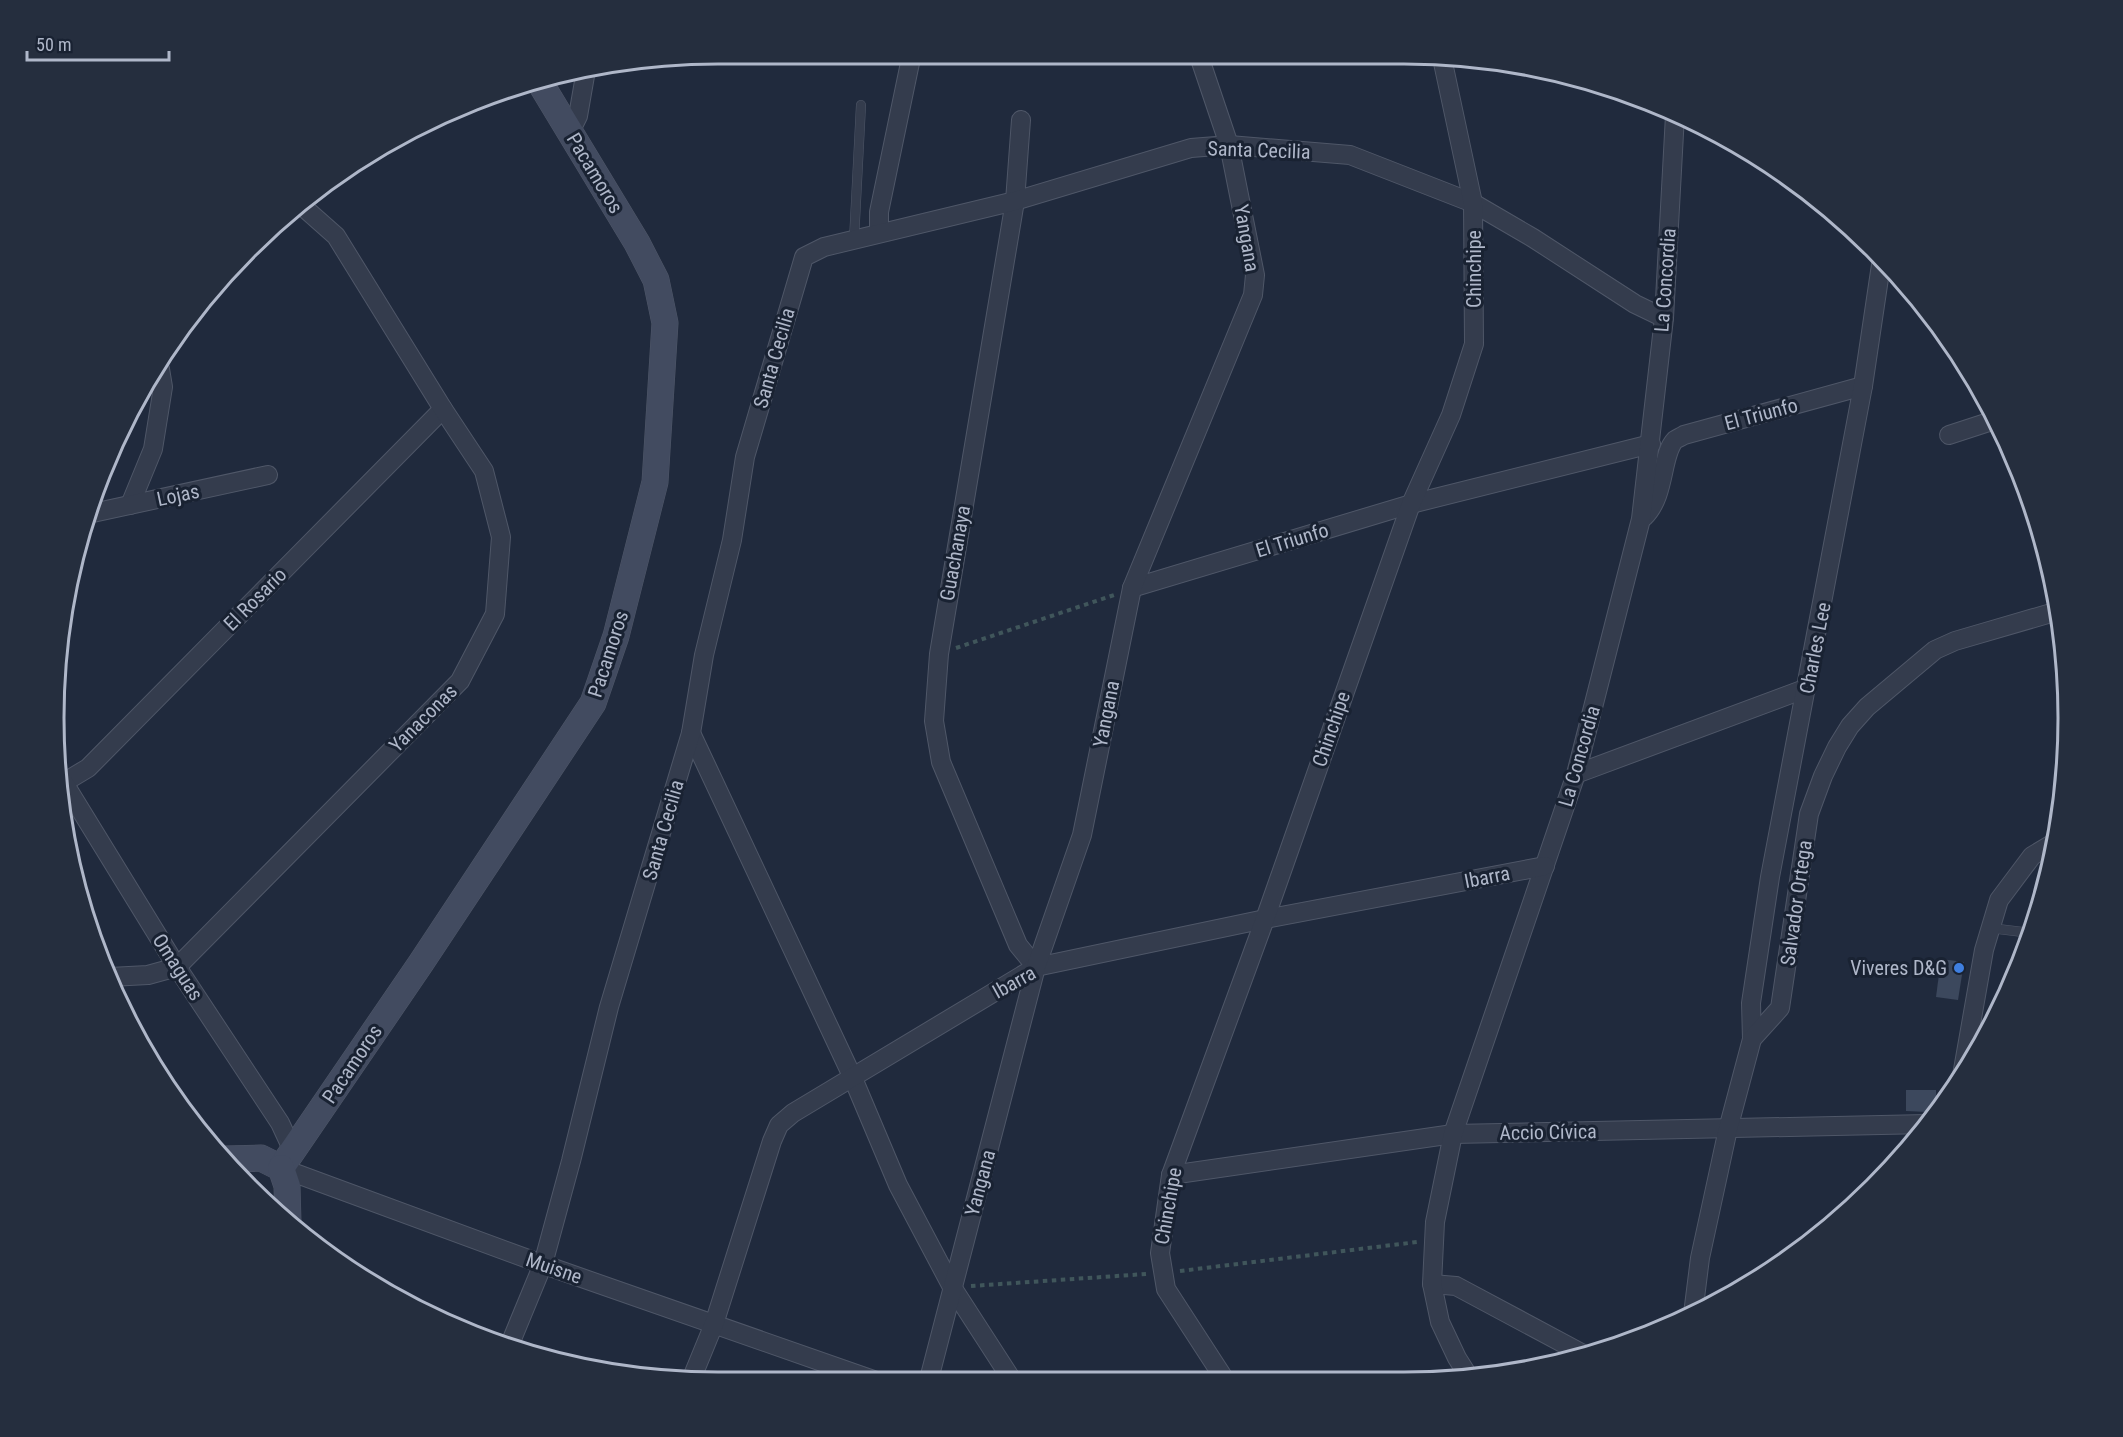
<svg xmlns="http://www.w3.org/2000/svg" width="2123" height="1437" viewBox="0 0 2123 1437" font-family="'Roboto Condensed',sans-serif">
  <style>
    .building { fill: #3c485d }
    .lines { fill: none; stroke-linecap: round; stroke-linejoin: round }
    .lane-casing { stroke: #4f5768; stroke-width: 10 }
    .street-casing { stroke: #4f5768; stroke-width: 20 }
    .secondary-casing { stroke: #4f5768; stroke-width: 27 }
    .path { stroke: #40565b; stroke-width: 4; stroke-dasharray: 4.5 4.5; stroke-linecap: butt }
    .lane { stroke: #343c4d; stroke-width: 9 }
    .street { stroke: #343c4d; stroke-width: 18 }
    .secondary { stroke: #424b60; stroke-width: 26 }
    .shop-dot { fill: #3f7fe0; stroke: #192232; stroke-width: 2 }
    .labels { text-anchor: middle; stroke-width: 6; stroke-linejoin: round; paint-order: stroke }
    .street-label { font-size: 20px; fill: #afb7c9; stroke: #192232 }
    .poi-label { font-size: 20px; fill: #afb7c9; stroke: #192232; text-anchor: end }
    .rim { fill: none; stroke: #afb7c9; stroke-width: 3 }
  </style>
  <rect width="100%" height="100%" fill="#202a3d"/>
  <g class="building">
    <polygon points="1941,959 1964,962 1958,1000 1936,997"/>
    <polygon points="1906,1090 1936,1090 1936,1107 1928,1112 1906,1111"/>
  </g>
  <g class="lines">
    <defs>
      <g id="lane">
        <polyline points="854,240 861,105"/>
        <polyline points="1990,928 2031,933"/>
      </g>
      <g id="street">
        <polyline points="1021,120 1015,201 939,654 934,721 941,762 1018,945 1036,967"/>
        <polyline points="570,132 578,116 586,70"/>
        <polyline points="879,233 879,212 911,58"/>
        <polyline points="1949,435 1995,420"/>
        <polyline points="130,505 153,449 163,387 160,369"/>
        <polyline points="88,514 268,475"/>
        <path d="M 1644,517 C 1666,496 1661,454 1675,440 C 1678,438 1681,437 1684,435 L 1863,386"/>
        <polyline points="1132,588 1411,504 1651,444"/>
        <polyline points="691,733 852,1076 898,1185 952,1287 1014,1383"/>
        <polyline points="1576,774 1807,688"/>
        <polyline points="63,783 88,768 443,409"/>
        <polyline points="64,783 177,967 280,1123 293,1151"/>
        <polyline points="110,977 148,975 177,967 460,681 495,614 501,537 484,471 443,409 336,236 301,205"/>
        <polyline points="1752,1039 1751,1003 1770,877 1863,386 1882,258"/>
        <polyline points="1961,1081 1984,950 1999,900 2032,856 2057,841"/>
        <polyline points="281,1168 539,1263 882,1383"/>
        <polyline points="1171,1175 1453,1134 1927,1124"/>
        <polyline points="1432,1284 1456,1286 1585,1355"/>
        <polyline points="1693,1314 1700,1258 1728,1129 1752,1039 1780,1008 1809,814 1823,776 1837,747 1850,726 1867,707 1935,650 1955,641 2058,611"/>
        <polyline points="510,1344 543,1264 571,1161 609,1007 691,733 704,655 732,540 745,457 804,257 824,247 1015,201 1191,148 1229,145 1350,155 1473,203 1533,238 1635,304 1664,318"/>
        <polyline points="1469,1377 1457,1358 1440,1322 1432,1284 1435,1222 1453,1134 1576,774 1641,519 1664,318 1675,115"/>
        <polyline points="691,1380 714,1324 772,1141 779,1125 793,1113 1036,967 1265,919 1545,866"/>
        <polyline points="928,1383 1036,967 1082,835 1132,588 1253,295 1255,275 1229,145 1199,56"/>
        <polyline points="1227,1383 1166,1289 1160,1253 1171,1175 1265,919 1411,504 1451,415 1474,344 1473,203 1442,58"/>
      </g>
      <g id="secondary">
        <polyline points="226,1159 261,1158 281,1168"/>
        <polyline points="281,1168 421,963 593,703 616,636 655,482 665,323 656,280 637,243 539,81"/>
        <polyline points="281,1168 287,1186 288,1223"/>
      </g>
    </defs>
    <use href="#lane" class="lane-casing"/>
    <use href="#street" class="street-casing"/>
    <use href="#secondary" class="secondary-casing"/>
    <g class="path">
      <polyline points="956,648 1114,595"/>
      <polyline points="1180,1271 1417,1242"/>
      <polyline points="971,1286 1146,1274"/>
    </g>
    <use href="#lane" class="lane"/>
    <use href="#street" class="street"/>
    <use href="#secondary" class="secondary"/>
  </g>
  <circle class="shop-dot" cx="1959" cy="968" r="6"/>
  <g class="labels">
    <g class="street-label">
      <text transform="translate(1259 150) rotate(2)" y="7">Santa Cecilia</text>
      <text transform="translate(595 173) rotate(59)" y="7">Pacamoros</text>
      <text transform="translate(1247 238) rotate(80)" y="7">Yangana</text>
      <text transform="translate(1474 269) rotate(-90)" y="7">Chinchipe</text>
      <text transform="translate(1665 280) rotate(-86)" y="7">La Concordia</text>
      <text transform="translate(774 358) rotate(-74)" y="7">Santa Cecilia</text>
      <text transform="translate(1761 414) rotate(-15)" y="7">El Triunfo</text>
      <text transform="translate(178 495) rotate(-12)" y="7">Lojas</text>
      <text transform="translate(1292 540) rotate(-17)" y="7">El Triunfo</text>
      <text transform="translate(955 553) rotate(-80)" y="7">Guachanaya</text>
      <text transform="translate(255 599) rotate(-45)" y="7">El Rosario</text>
      <text transform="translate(1815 648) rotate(-79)" y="7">Charles Lee</text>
      <text transform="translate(608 654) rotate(-72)" y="7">Pacamoros</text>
      <text transform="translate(1106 714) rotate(-79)" y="7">Yangana</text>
      <text transform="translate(423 718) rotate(-45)" y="7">Yanaconas</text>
      <text transform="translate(1331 729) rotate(-71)" y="7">Chinchipe</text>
      <text transform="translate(1579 756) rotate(-74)" y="7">La Concordia</text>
      <text transform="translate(663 830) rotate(-74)" y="7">Santa Cecilia</text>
      <text transform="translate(1487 877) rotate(-11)" y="7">Ibarra</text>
      <text transform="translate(1796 903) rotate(-82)" y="7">Salvador Ortega</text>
      <text transform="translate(178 967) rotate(57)" y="7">Omaguas</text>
      <text transform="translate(1014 982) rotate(-29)" y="7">Ibarra</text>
      <text transform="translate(352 1064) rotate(-56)" y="7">Pacamoros</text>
      <text transform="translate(1548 1132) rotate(-1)" y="7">Accio Cívica</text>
      <text transform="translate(980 1183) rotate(-75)" y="7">Yangana</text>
      <text transform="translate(1168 1206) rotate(-80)" y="7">Chinchipe</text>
      <text transform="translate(554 1268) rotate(19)" y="7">Muisne</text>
    </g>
    <g class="poi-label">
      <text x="1947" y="975">Viveres D&amp;G</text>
    </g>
  </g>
  <path d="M0 0H2123V1437H0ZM718 64H1404A654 654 0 0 1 2058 718V718A654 654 0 0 1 1404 1372H718A654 654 0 0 1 64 718V718A654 654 0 0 1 718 64Z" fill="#252e3e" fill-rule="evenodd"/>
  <path class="rim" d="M718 64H1404A654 654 0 0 1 2058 718V718A654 654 0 0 1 1404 1372H718A654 654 0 0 1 64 718V718A654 654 0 0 1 718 64Z"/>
  <path d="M27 51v9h142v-9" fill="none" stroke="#afb7c9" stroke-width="3"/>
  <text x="36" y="51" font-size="18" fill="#afb7c9" stroke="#192232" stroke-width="4.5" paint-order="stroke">50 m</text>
</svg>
